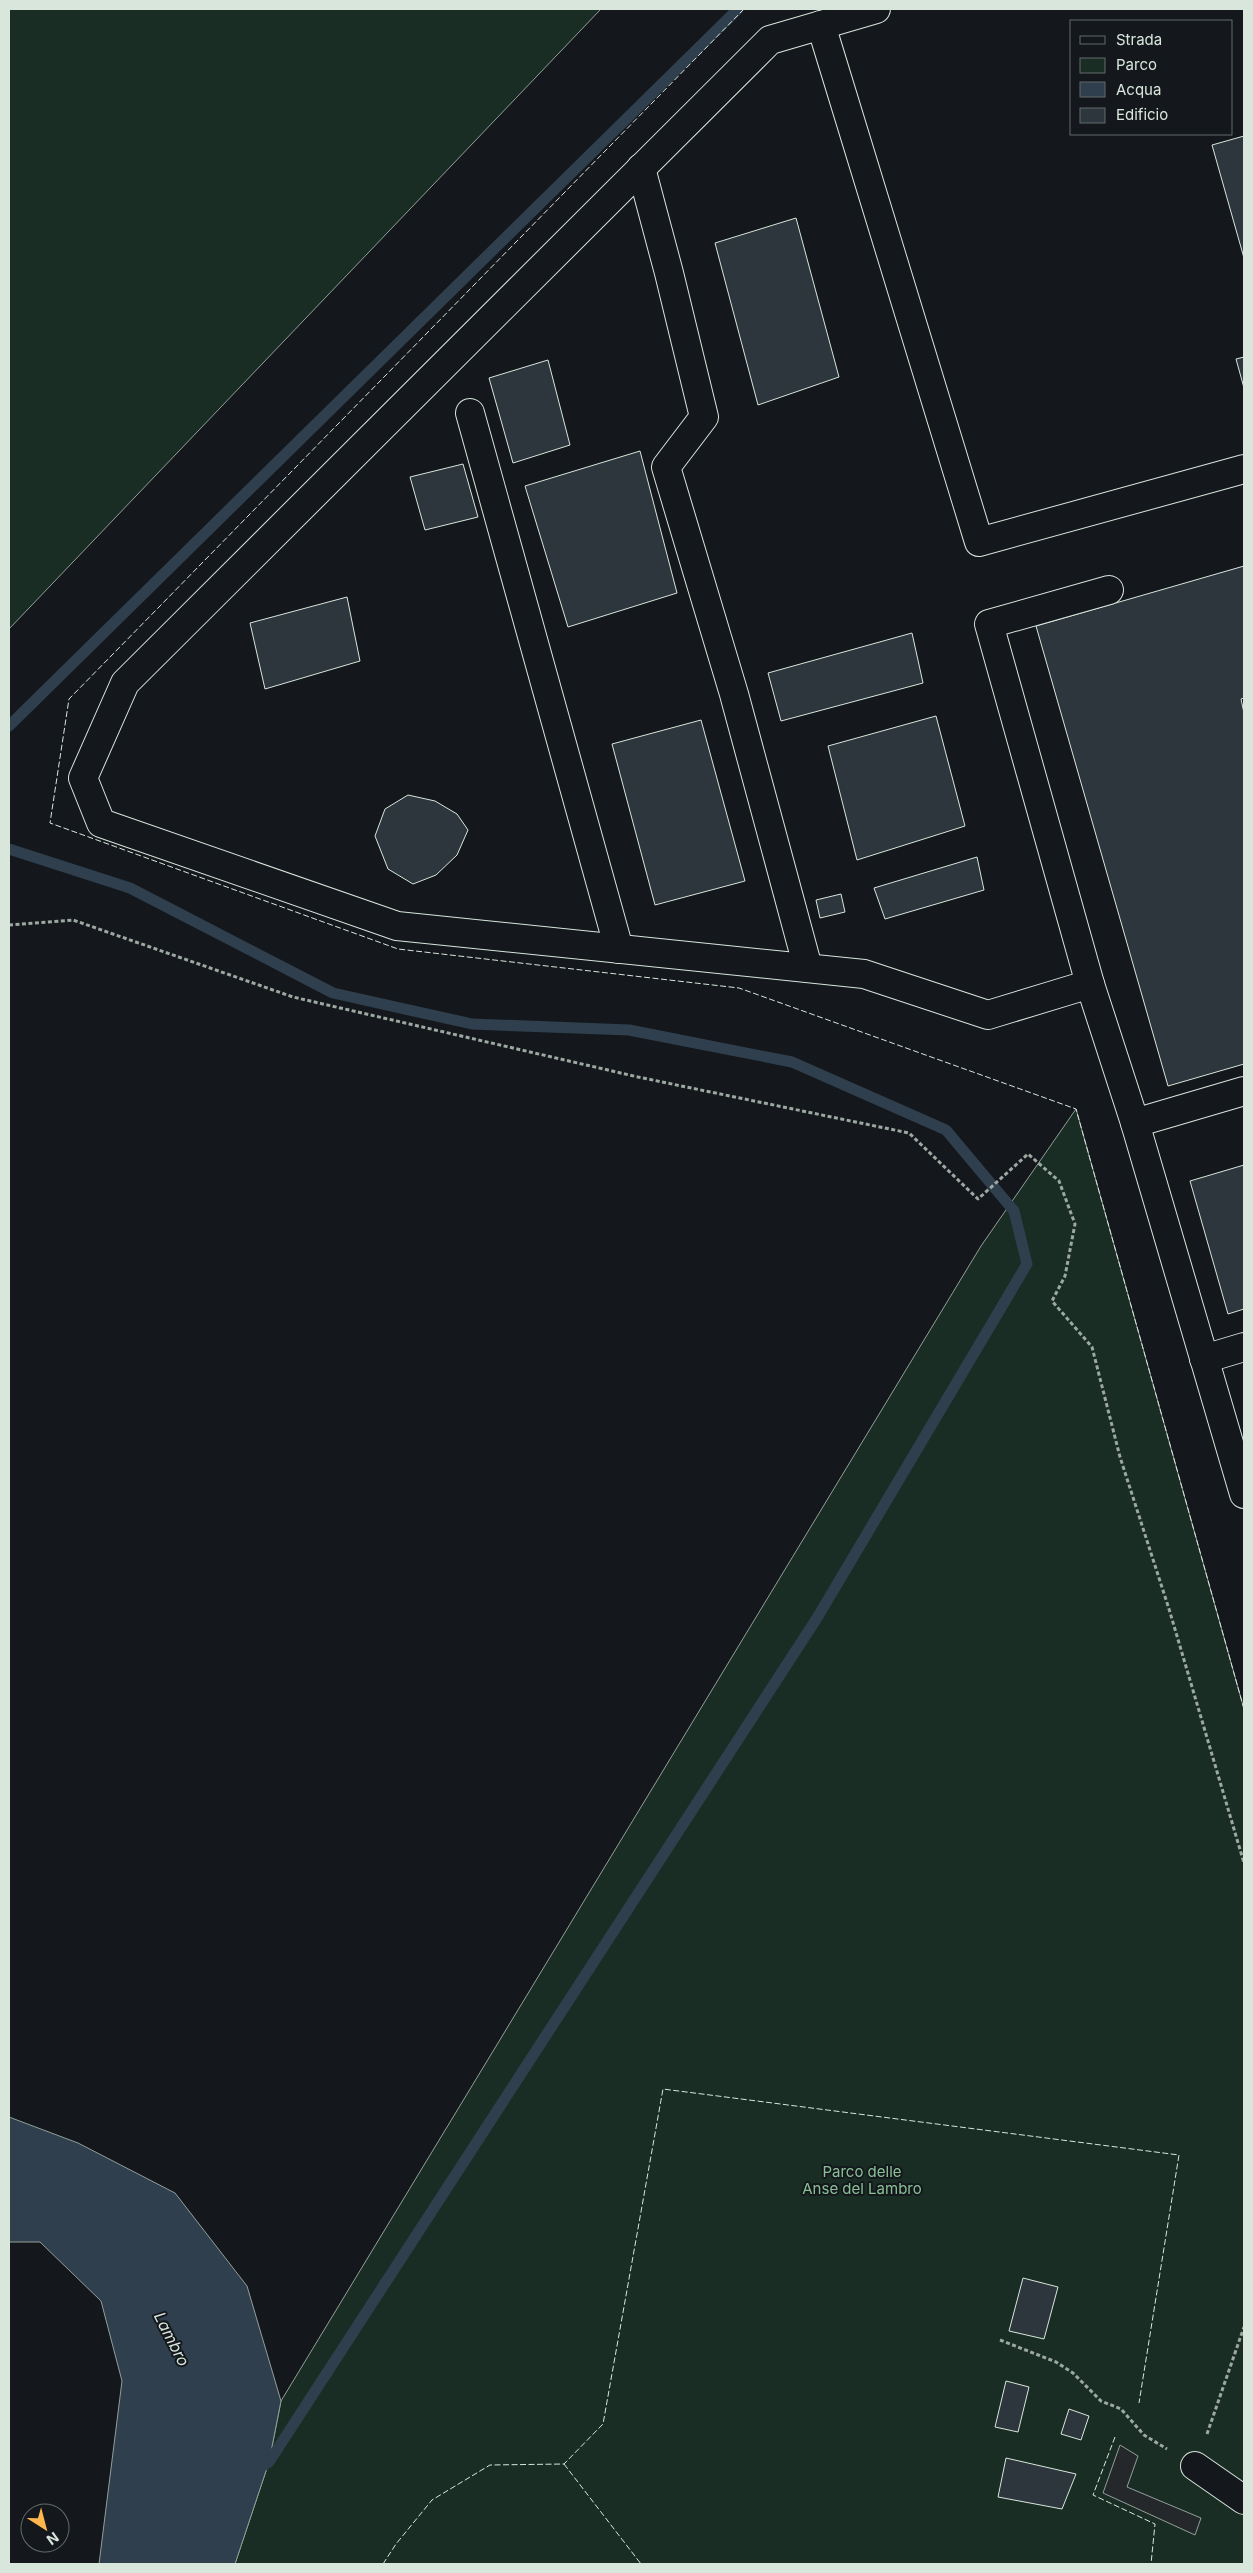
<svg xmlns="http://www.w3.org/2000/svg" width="1253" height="2573" viewBox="0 0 1253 2573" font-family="Inter,sans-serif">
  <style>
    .green { fill: #1a2d24; stroke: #939e99 }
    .parking { fill: #24282b; stroke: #939e99 }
    .water { fill: #2f3f4d; stroke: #939e99 }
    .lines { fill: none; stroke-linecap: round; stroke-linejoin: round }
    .stream { stroke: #2f3f4d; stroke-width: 11 }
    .building { fill: #2c363c; stroke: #d8e6dc }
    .minor-casing { stroke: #d8e6dc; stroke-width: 30 }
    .path { stroke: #9da8a2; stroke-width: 3; stroke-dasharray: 4 2.5; stroke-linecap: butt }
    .minor { stroke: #14181c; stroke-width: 28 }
    .fence { stroke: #d8e6dc; stroke-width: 1; stroke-dasharray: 6 2.5; stroke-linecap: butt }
    .labels { text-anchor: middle; stroke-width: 4; stroke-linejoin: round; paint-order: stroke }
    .park-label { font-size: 15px; fill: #8ac095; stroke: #14181c }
    .water-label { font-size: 16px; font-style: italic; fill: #d8e6dc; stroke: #14181c }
  </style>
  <rect width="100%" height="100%" fill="#14181c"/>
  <g class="green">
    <polygon points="9,9 601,9 9,629"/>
    <polygon points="1076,1109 1244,1709 1244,2564 235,2564 269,2462 281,2401 981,1246"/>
  </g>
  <polygon class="parking" points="1120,2445 1138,2456 1127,2487 1201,2518 1195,2535 1103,2493"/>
  <polygon class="water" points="9,2117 78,2143 175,2193 247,2286 281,2401 269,2462 235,2564 99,2564 122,2381 101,2301 40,2242 9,2242"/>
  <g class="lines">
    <g class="stream">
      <polyline points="9,726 738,9"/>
      <polyline points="9,849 130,888 333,993 472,1024 629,1030 792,1062 946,1130 1014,1211 1027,1264 817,1618 269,2462 256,2470"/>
    </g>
  </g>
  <g class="building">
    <polygon points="1244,136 1244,258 1212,145"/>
    <polygon points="796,218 839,377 758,405 715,243"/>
    <polygon points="1244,357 1244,388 1236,359"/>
    <polygon points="548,360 570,445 513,463 489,378"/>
    <polygon points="640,451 677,593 568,627 525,486"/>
    <polygon points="463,464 478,517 425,530 410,477"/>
    <polygon points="1244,566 1244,698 1241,699 1244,713 1244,1064 1168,1086 1036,626"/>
    <polygon points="347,597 360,661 265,689 250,623"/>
    <polygon points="912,633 923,683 781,721 768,673"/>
    <polygon points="936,716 965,826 857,860 828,746"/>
    <polygon points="701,720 745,881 655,905 612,744"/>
    <polygon points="408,795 435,801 457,814 468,830 457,855 436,875 413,884 388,869 375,836 385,809"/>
    <polygon points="977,857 984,890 885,919 874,888"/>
    <polygon points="841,894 845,912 820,918 816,900"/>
    <polygon points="1244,1165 1244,1309 1228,1314 1190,1181"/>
    <polygon points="1023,2278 1058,2287 1044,2339 1009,2331"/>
    <polygon points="1006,2381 1029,2387 1018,2432 995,2427"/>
    <polygon points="1069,2409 1089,2416 1081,2440 1061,2434"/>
    <polygon points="1006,2458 1076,2474 1062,2509 998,2497"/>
  </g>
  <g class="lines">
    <defs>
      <g id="minor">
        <polyline points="876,9 770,40 125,683 83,778 101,823 397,926 864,974 988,1015 1090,984 1135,1123 1244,1494"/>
        <polyline points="821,25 979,542 1244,469"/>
        <polyline points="641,168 669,273 704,417 666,467 734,694 808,968"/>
        <polyline points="470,413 619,949"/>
        <polyline points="1090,984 989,624 1109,590"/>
        <polyline points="1135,1123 1244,1091"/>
        <polyline points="1204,1359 1244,1347"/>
        <polyline points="1195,2466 1244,2500"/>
      </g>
    </defs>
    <use href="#minor" class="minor-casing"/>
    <g class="path">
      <polyline points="9,925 73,920 293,997 638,1077 909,1133 978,1199 1028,1154 1059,1181 1075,1224 1065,1276 1052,1301 1092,1347 1120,1457 1169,1609 1244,1863"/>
      <polyline points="1000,2340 1056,2362 1073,2373 1101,2401 1121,2409 1144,2435 1167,2449"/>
      <polyline points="1207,2434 1244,2327"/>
    </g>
    <use href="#minor" class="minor"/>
    <g class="fence">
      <polyline points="744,9 69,699 50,823 398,949 739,988 1076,1109 1244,1709"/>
      <polyline points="1115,2437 1093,2495 1155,2524 1151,2564"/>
      <polyline points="564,2464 641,2564"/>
      <polyline points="383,2564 396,2544 432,2500 490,2465 564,2464 603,2424 663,2089 1179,2155 1139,2403"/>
    </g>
  </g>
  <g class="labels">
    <g class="park-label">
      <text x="862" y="2177">Parco delle<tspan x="862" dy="17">Anse del Lambro</tspan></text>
    </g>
    <g class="water-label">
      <text transform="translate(172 2339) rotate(63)" y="6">Lambro</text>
    </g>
  </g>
  <rect width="1253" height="2573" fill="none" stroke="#d8e6dc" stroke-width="20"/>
  <rect x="1070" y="20" width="162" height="115" fill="#14181c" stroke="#626a69"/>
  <rect x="1080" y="36" width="25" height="8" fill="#14181c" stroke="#626a69"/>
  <text x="1116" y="45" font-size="15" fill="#d8e6dc">Strada</text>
  <rect x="1080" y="58" width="25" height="15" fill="#1a2d24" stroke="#626a69"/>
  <text x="1116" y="70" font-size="15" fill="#d8e6dc">Parco</text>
  <rect x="1080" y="82" width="25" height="15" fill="#2f3f4d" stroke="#626a69"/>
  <text x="1116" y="95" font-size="15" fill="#d8e6dc">Acqua</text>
  <rect x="1080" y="108" width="25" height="15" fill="#2c363c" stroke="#626a69"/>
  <text x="1116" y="120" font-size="15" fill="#d8e6dc">Edificio</text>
  <g transform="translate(45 2528) rotate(144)"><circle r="24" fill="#14181c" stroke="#626a69"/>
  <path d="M0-4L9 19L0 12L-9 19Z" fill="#ffb74d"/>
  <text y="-8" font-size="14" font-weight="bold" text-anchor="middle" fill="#d8e6dc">N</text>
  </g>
</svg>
